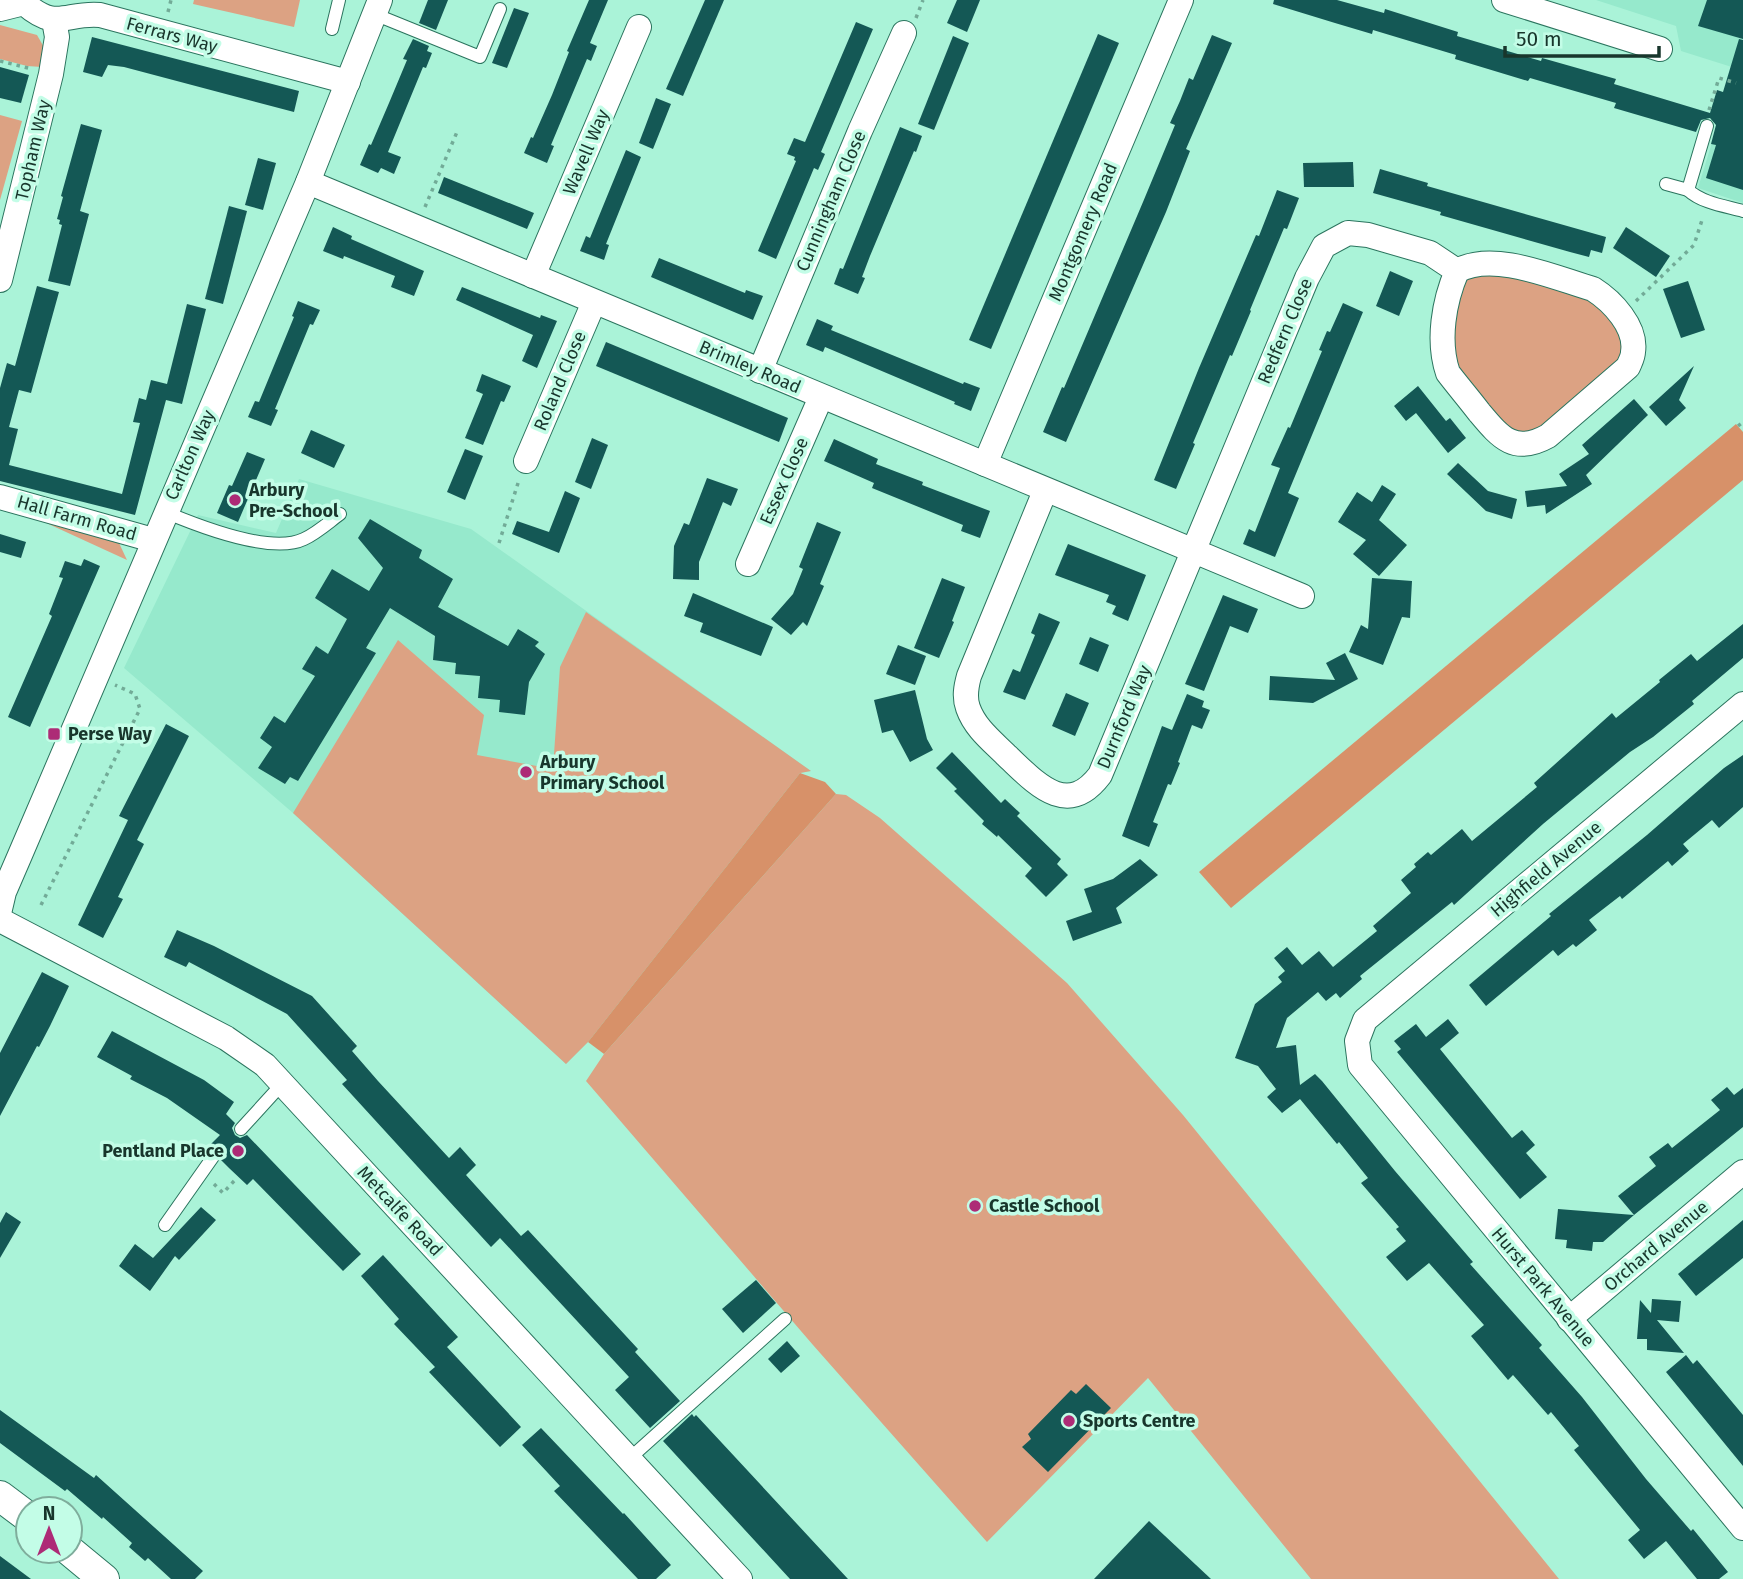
<svg xmlns="http://www.w3.org/2000/svg" width="1743" height="1579" viewBox="0 0 1743 1579" font-family="'Fira Sans',sans-serif">
  <style>
    .built { fill: #96e9cc }
    .green { fill: #dca283 }
    .forest { fill: #d79169 }
    .building { fill: #145855 }
    .lines { fill: none; stroke-linecap: round; stroke-linejoin: round }
    .service-casing { stroke: #2b745e; stroke-width: 14 }
    .minor-casing { stroke: #2b745e; stroke-width: 26 }
    .tertiary-casing { stroke: #2b745e; stroke-width: 32 }
    .path { stroke: #72ab97; stroke-width: 3.5; stroke-dasharray: 3.5 5; stroke-linecap: butt }
    .service { stroke: #fff; stroke-width: 12 }
    .minor { stroke: #fff; stroke-width: 24 }
    .tertiary { stroke: #fff; stroke-width: 30 }
    .poi-dot { fill: #ad2b76; stroke: #c3fde7; stroke-width: 2.5 }
    .labels { text-anchor: middle; stroke-width: 7; stroke-linejoin: round; paint-order: stroke }
    .street-label { font-size: 18px; fill: #18362c; stroke: #c3fde7 }
    .poi-label { font-size: 18px; font-weight: bold; fill: #18362c; stroke: #c3fde7; text-anchor: start }
  </style>
  <rect width="100%" height="100%" fill="#aaf3d8"/>
  <g class="built">
    <polygon points="1596,0 1743,0 1743,203 1698,188 1735,68 1681,51 1676,26"/>
    <polygon points="299,479 471,529 811,771 800,773 588,1042 566,1064 293,813 124,668 198,515 276,533"/>
  </g>
  <g class="green">
    <polygon points="194,0 300,0 294,27 193,4"/>
    <polygon points="0,25 37,35 45,49 42,67 27,66 0,59"/>
    <polygon points="0,115 22,121 0,200"/>
    <polygon points="1487,269 1595,297 1621,326 1624,349 1618,363 1540,434 1521,436 1500,426 1453,370 1455,292 1459,283"/>
    <polygon points="42,521 119,543 127,560"/>
    <polygon points="586,612 811,771 800,773 588,1042 566,1064 293,813 398,640 484,715 477,755 553,769 560,667"/>
    <polygon points="836,794 846,795 880,818 1067,983 1183,1115 1559,1579 1311,1579 1148,1378 987,1542 813,1345 586,1081 604,1054"/>
  </g>
  <g class="forest">
    <polygon points="1736,424 1743,432 1743,480 1231,908 1199,872"/>
    <polygon points="800,773 825,782 836,794 604,1054 588,1042"/>
  </g>
  <g class="building">
    <polygon points="428,0 448,0 436,30 419,23"/>
    <polygon points="589,0 608,0 590,43 597,46 591,61 587,59 551,145 554,146 547,163 524,153 531,137 533,138 552,95 569,52 567,51"/>
    <polygon points="705,0 724,0 683,96 666,89"/>
    <polygon points="957,0 980,0 967,32 947,23"/>
    <polygon points="1274,0 1337,0 1384,13 1385,9 1458,32 1457,36 1541,61 1542,58 1616,79 1614,84 1710,113 1717,90 1723,92 1739,39 1743,40 1743,190 1706,178 1716,145 1711,144 1716,125 1710,118 1701,120 1696,132 1614,108 1616,103 1530,78 1528,81 1455,59 1456,55 1373,30 1372,34 1335,23 1273,4"/>
    <polygon points="1707,0 1743,0 1743,39 1698,26"/>
    <polygon points="514,8 529,13 507,68 492,63"/>
    <polygon points="856,22 873,29 821,152 825,154 818,170 814,168 776,259 758,251 796,161 794,160 795,157 787,154 794,138 805,142"/>
    <polygon points="1098,34 1119,43 991,349 969,340"/>
    <polygon points="1212,35 1232,43 1186,149 1190,151 1166,212 1066,442 1043,432 1062,387 1064,388 1143,202 1175,125 1170,123 1180,101 1189,78 1193,80"/>
    <polygon points="953,36 969,43 934,130 918,124"/>
    <polygon points="92,37 299,91 294,112 124,67 108,65 102,77 83,72"/>
    <polygon points="413,39 429,46 427,51 432,53 426,68 423,67 388,152 401,157 394,174 381,168 378,173 360,165 369,144 371,145 389,103 407,60 403,59"/>
    <polygon points="0,67 29,75 21,103 0,98"/>
    <polygon points="656,98 671,104 653,149 639,143"/>
    <polygon points="81,124 102,130 80,211 89,214 70,286 48,281 62,225 59,224 60,220 57,219 63,197 61,196"/>
    <polygon points="900,127 922,136 916,152 914,151 870,256 862,277 865,278 858,294 834,284 840,268 843,269"/>
    <polygon points="626,150 641,157 606,244 609,245 604,260 580,251 586,236 590,238"/>
    <polygon points="258,158 276,163 263,210 245,205"/>
    <polygon points="1353,162 1354,187 1304,187 1303,163"/>
    <polygon points="1380,169 1428,183 1427,186 1606,237 1602,253 1591,250 1589,257 1570,252 1440,215 1441,212 1373,193"/>
    <polygon points="444,177 534,213 527,229 438,193"/>
    <polygon points="1277,190 1299,198 1287,229 1284,228 1250,310 1251,311 1232,356 1230,355 1193,443 1195,444 1176,489 1154,480 1199,368 1256,235 1259,236"/>
    <polygon points="229,206 247,211 223,304 205,299"/>
    <polygon points="333,227 352,236 351,239 424,271 414,296 391,287 395,276 344,256 343,259 323,251"/>
    <polygon points="1626,227 1670,256 1656,277 1613,248"/>
    <polygon points="659,258 745,293 746,290 763,296 753,320 651,277"/>
    <polygon points="1390,271 1413,281 1399,316 1376,306"/>
    <polygon points="1688,281 1705,330 1681,338 1663,289"/>
    <polygon points="37,286 59,292 31,393 19,390 9,427 18,429 9,465 122,494 140,423 133,422 139,398 146,400 151,380 167,384 187,304 206,309 182,404 166,400 135,515 0,481 0,388 7,363 15,366"/>
    <polygon points="462,287 540,318 541,315 557,321 537,368 522,361 533,335 456,300"/>
    <polygon points="298,301 320,310 313,325 310,324 275,409 278,410 271,426 248,417 255,401 259,402 294,317 292,316"/>
    <polygon points="1343,303 1363,312 1288,493 1299,498 1275,557 1243,544 1249,529 1255,532 1280,468 1271,465 1288,427 1290,428 1322,351 1319,350 1327,331 1330,332"/>
    <polygon points="817,319 833,326 831,330 963,384 964,382 980,388 971,411 954,404 955,402 825,347 823,352 806,345"/>
    <polygon points="606,342 788,418 779,442 596,366"/>
    <polygon points="1694,366 1679,400 1686,408 1666,426 1649,407"/>
    <polygon points="482,374 511,386 504,402 501,401 483,445 465,438 483,394 476,391"/>
    <polygon points="1418,386 1446,421 1450,418 1466,438 1448,453 1416,413 1406,421 1394,406"/>
    <polygon points="1634,399 1648,415 1586,475 1592,484 1546,514 1545,505 1527,507 1525,491 1567,486 1559,474 1589,454 1582,445"/>
    <polygon points="311,430 345,445 334,468 301,453"/>
    <polygon points="592,438 608,445 591,489 575,482"/>
    <polygon points="834,439 878,459 876,464 923,482 922,485 990,511 980,538 961,531 963,525 872,488 874,483 824,461"/>
    <polygon points="465,449 483,456 465,500 447,492"/>
    <polygon points="247,452 265,459 238,522 217,513 229,485 232,486"/>
    <polygon points="1458,463 1488,491 1517,499 1512,519 1486,511 1447,474"/>
    <polygon points="707,478 738,489 731,506 723,502 699,562 699,580 673,579 674,546 684,523 689,525"/>
    <polygon points="1382,485 1396,494 1379,520 1407,545 1379,576 1353,554 1366,540 1338,522 1357,492 1372,502"/>
    <polygon points="565,491 580,498 559,553 512,534 517,521 549,532"/>
    <polygon points="370,519 422,550 419,558 453,579 438,607 508,646 518,629 539,642 535,646 545,654 529,682 525,715 499,712 500,700 478,698 480,676 455,674 456,663 433,660 435,636 390,608 366,648 376,653 298,781 290,777 285,784 258,768 272,747 260,738 274,716 285,723 315,676 302,669 316,646 328,654 347,619 315,598 332,569 369,591 383,568 358,538"/>
    <polygon points="817,522 841,532 820,584 824,586 807,626 803,622 791,635 771,619 793,594 803,569 799,567"/>
    <polygon points="0,534 26,542 21,558 0,552"/>
    <polygon points="1068,544 1146,575 1128,621 1112,614 1116,606 1106,602 1109,595 1055,575"/>
    <polygon points="84,559 100,566 30,727 8,717 52,616 49,614 63,578 59,577 65,561 81,566"/>
    <polygon points="942,578 965,587 952,621 954,622 939,658 914,648"/>
    <polygon points="1372,578 1412,581 1410,618 1402,617 1383,665 1349,652 1361,625 1368,629"/>
    <polygon points="693,593 773,627 761,656 700,632 703,623 684,616"/>
    <polygon points="1223,595 1258,609 1248,633 1230,626 1204,691 1185,684"/>
    <polygon points="1039,613 1060,622 1025,700 1003,692 1013,669 1020,672 1035,635 1031,633"/>
    <polygon points="1743,624 1743,658 1692,701 1694,704 1653,737 1630,752 1543,824 1454,905 1452,902 1360,976 1362,979 1340,998 1336,993 1326,1001 1318,992 1287,1018 1276,1048 1296,1045 1300,1085 1315,1074 1322,1081 1395,1171 1473,1262 1470,1264 1542,1345 1539,1348 1582,1397 1646,1479 1691,1531 1693,1529 1728,1572 1719,1579 1697,1579 1666,1541 1644,1559 1628,1540 1640,1530 1574,1450 1579,1446 1551,1412 1548,1415 1513,1375 1508,1380 1471,1336 1484,1325 1429,1263 1407,1281 1386,1257 1406,1241 1396,1229 1399,1227 1361,1183 1368,1178 1339,1142 1337,1144 1300,1099 1282,1113 1267,1097 1276,1089 1258,1066 1235,1058 1255,1004 1282,982 1278,977 1285,971 1274,958 1287,947 1302,965 1319,951 1333,967 1377,931 1373,926 1411,893 1401,880 1416,867 1414,864 1428,852 1431,855 1462,829 1472,841 1537,787 1534,783 1612,713 1616,718 1660,682 1659,680 1691,654 1697,661"/>
    <polygon points="1090,637 1109,645 1098,672 1079,664"/>
    <polygon points="898,645 926,656 915,685 886,674"/>
    <polygon points="1345,653 1358,679 1313,703 1269,700 1270,676 1335,680 1326,663"/>
    <polygon points="915,690 927,739 933,750 910,762 893,730 882,733 874,700"/>
    <polygon points="1066,693 1089,703 1075,736 1052,726"/>
    <polygon points="1187,694 1204,701 1202,707 1210,710 1202,729 1192,725 1178,762 1180,763 1171,785 1168,784 1153,822 1158,824 1149,847 1122,836 1162,726 1172,730"/>
    <polygon points="166,724 189,736 137,840 144,844 118,897 123,899 103,938 78,925 128,820 119,816"/>
    <polygon points="952,752 1001,803 1005,799 1020,813 1017,816 1061,859 1057,864 1068,875 1046,897 1025,876 1032,868 998,835 997,837 982,824 984,821 954,791 957,789 936,768"/>
    <polygon points="1743,755 1743,807 1719,828 1712,820 1683,844 1689,851 1672,866 1668,861 1622,899 1620,896 1589,920 1597,930 1576,947 1573,944 1558,956 1553,950 1486,1006 1469,985 1551,916 1549,914 1647,835 1724,768"/>
    <polygon points="1140,859 1158,875 1116,908 1122,923 1073,941 1066,921 1092,912 1084,889 1113,879"/>
    <polygon points="177,930 214,946 312,996 357,1046 352,1051 378,1081 449,1158 460,1147 476,1165 466,1175 521,1236 528,1230 638,1349 635,1352 680,1401 650,1428 615,1390 629,1377 500,1238 491,1247 342,1084 347,1080 287,1014 189,962 186,967 164,957"/>
    <polygon points="42,972 69,986 50,1026 39,1047 37,1046 0,1116 0,1053"/>
    <polygon points="1448,1019 1459,1033 1440,1049 1512,1138 1522,1130 1535,1145 1526,1153 1547,1177 1520,1199 1397,1052 1401,1049 1394,1041 1416,1024 1426,1037"/>
    <polygon points="112,1031 204,1080 234,1102 226,1114 235,1123 232,1128 235,1135 240,1138 247,1135 361,1254 343,1271 253,1179 247,1185 229,1168 221,1160 224,1154 221,1147 215,1145 208,1147 220,1135 167,1098 130,1079 132,1076 97,1057"/>
    <polygon points="1727,1087 1734,1095 1743,1088 1743,1127 1634,1215 1603,1242 1593,1242 1592,1251 1566,1248 1567,1240 1555,1239 1558,1209 1634,1215 1618,1196 1656,1166 1649,1157 1668,1143 1672,1148 1720,1110 1711,1100"/>
    <polygon points="201,1207 216,1220 179,1260 175,1256 150,1291 119,1266 135,1244 153,1258"/>
    <polygon points="6,1212 21,1222 0,1258 0,1223"/>
    <polygon points="1743,1220 1743,1258 1696,1296 1678,1274"/>
    <polygon points="383,1255 458,1337 447,1347 521,1427 500,1447 429,1372 435,1367 394,1324 399,1319 361,1276"/>
    <polygon points="756,1280 776,1303 743,1333 722,1309"/>
    <polygon points="1652,1299 1681,1301 1679,1322 1657,1320 1684,1353 1647,1350 1647,1339 1637,1339 1640,1300 1651,1313"/>
    <polygon points="787,1341 800,1356 781,1373 768,1359"/>
    <polygon points="1686,1355 1693,1364 1697,1360 1743,1415 1743,1466 1666,1372"/>
    <polygon points="1086,1384 1111,1408 1048,1472 1022,1447 1031,1439 1028,1434 1071,1390 1076,1394"/>
    <polygon points="0,1410 94,1478 96,1475 203,1571 195,1579 171,1579 148,1558 145,1561 129,1547 132,1543 103,1517 102,1519 67,1489 65,1491 0,1443"/>
    <polygon points="692,1414 694,1417 696,1415 848,1579 790,1579 663,1441"/>
    <polygon points="541,1428 623,1514 624,1513 671,1565 656,1579 638,1579 554,1491 560,1486 522,1445"/>
    <polygon points="1149,1521 1211,1579 1094,1579"/>
    <polygon points="0,1556 31,1579 0,1579"/>
  </g>
  <g class="lines">
    <defs>
      <g id="service">
        <polyline points="374,14 480,57 500,9"/>
        <polyline points="332,29 339,0"/>
        <path d="M 1707,126 L 1688,190 C 1702,203 1725,206 1743,211"/>
        <polyline points="1666,184 1688,190"/>
        <path d="M 165,512 C 196,525 271,555 304,539 C 317,533 329,522 340,514"/>
        <polyline points="241,1129 282,1084"/>
        <polyline points="165,1225 215,1154"/>
        <polyline points="629,1459 785,1319"/>
      </g>
      <g id="minor">
        <polyline points="1504,0 1660,49"/>
        <path d="M 0,9 L 24,3 C 57,32 65,12 100,15 L 348,82"/>
        <polyline points="308,182 1302,596"/>
        <polyline points="533,276 639,27"/>
        <polyline points="0,280 51,74 57,37 54,20"/>
        <polyline points="760,371 860,131 904,33"/>
        <polyline points="526,461 594,302"/>
        <polyline points="985,464 1181,0"/>
        <path d="M 1045,491 L 969,676 C 966,687 964,697 968,708 C 975,728 992,741 1006,755 C 1034,781 1066,820 1100,775 L 1307,278 L 1324,246 L 1348,233 L 1368,235 L 1430,253 L 1457,271 C 1493,250 1555,278 1593,289 C 1612,301 1637,327 1633,352 C 1633,357 1630,362 1628,367 L 1548,436 C 1514,455 1500,437 1479,412 C 1469,399 1458,386 1448,373 C 1437,341 1444,301 1457,271"/>
        <polyline points="0,497 153,540"/>
        <polyline points="748,564 821,397"/>
        <polyline points="1743,704 1365,1020 1357,1041 1360,1065 1743,1528"/>
        <polyline points="0,909 4,892 20,855 308,182 380,0"/>
        <polyline points="0,920 226,1038 265,1065 740,1579"/>
        <polyline points="1569,1319 1743,1172"/>
      </g>
      <g id="tertiary">
        <polyline points="0,1496 28,1517"/>
        <polyline points="70,1551 104,1579"/>
      </g>
    </defs>
    <use href="#service" class="service-casing"/>
    <use href="#minor" class="minor-casing"/>
    <use href="#tertiary" class="tertiary-casing"/>
    <g class="path">
      <polyline points="168,12 171,0"/>
      <polyline points="916,18 923,0"/>
      <polyline points="0,61 32,69"/>
      <polyline points="1709,110 1719,78 1736,83"/>
      <polyline points="425,207 457,132"/>
      <polyline points="1636,301 1694,245 1703,217"/>
      <polyline points="1738,426 1743,422"/>
      <polyline points="499,543 519,480"/>
      <polyline points="41,905 140,709 135,694 115,685"/>
      <polyline points="214,1184 223,1193 235,1180"/>
    </g>
    <use href="#service" class="service"/>
    <use href="#minor" class="minor"/>
    <use href="#tertiary" class="tertiary"/>
  </g>
  <g class="poi-dot">
    <circle cx="235" cy="500" r="7"/>
    <rect x="47" y="727" width="14" height="14" rx="3.5"/>
    <circle cx="526" cy="772" r="7"/>
    <circle cx="238" cy="1151" r="7"/>
    <circle cx="975" cy="1206" r="7"/>
    <circle cx="1069" cy="1421" r="7"/>
  </g>
  <g class="labels">
    <g class="street-label">
      <text transform="translate(172 35) rotate(15)" y="6">Ferrars Way</text>
      <text transform="translate(33 150) rotate(-77)" y="6">Topham Way</text>
      <text transform="translate(586 152) rotate(-67)" y="6">Wavell Way</text>
      <text transform="translate(831 201) rotate(-67)" y="6">Cunningham Close</text>
      <text transform="translate(1083 232) rotate(-67)" y="6">Montgomery Road</text>
      <text transform="translate(1285 331) rotate(-67)" y="6">Redfern Close</text>
      <text transform="translate(750 367) rotate(23)" y="6">Brimley Road</text>
      <text transform="translate(560 381) rotate(-67)" y="6">Roland Close</text>
      <text transform="translate(190 455) rotate(-66)" y="6">Carlton Way</text>
      <text transform="translate(784 481) rotate(-66)" y="6">Essex Close</text>
      <text transform="translate(77 518) rotate(16)" y="6">Hall Farm Road</text>
      <text transform="translate(1124 717) rotate(-67)" y="6">Durnford Way</text>
      <text transform="translate(1546 869) rotate(-40)" y="6">Highfield Avenue</text>
      <text transform="translate(400 1211) rotate(47)" y="6">Metcalfe Road</text>
      <text transform="translate(1656 1246) rotate(-40)" y="6">Orchard Avenue</text>
      <text transform="translate(1543 1287) rotate(50)" y="6">Hurst Park Avenue</text>
    </g>
    <g class="poi-label">
      <text x="249" y="496">Arbury<tspan x="249" dy="21">Pre-School</tspan></text>
      <text x="68" y="740">Perse Way</text>
      <text x="540" y="768">Arbury<tspan x="540" dy="21">Primary School</tspan></text>
      <text x="224" y="1157" text-anchor="end">Pentland Place</text>
      <text x="989" y="1212">Castle School</text>
      <text x="1083" y="1427">Sports Centre</text>
    </g>
  </g>
  <g transform="translate(49 1530)"><circle r="33" fill="#c3fde7" stroke="#7fad9c" stroke-width="2"/>
  <path d="M0-5L12 26L0 18L-12 26Z" fill="#ad2b76"/>
  <text y="-10" font-size="19" font-weight="bold" text-anchor="middle" fill="#18362c">N</text>
  </g>
  <path d="M1505 46v10h154v-10" fill="none" stroke="#18362c" stroke-width="3.5"/>
  <text x="1516" y="46" font-size="21" fill="#18362c" stroke="#c3fde7" stroke-width="5" paint-order="stroke">50 m</text>
</svg>
